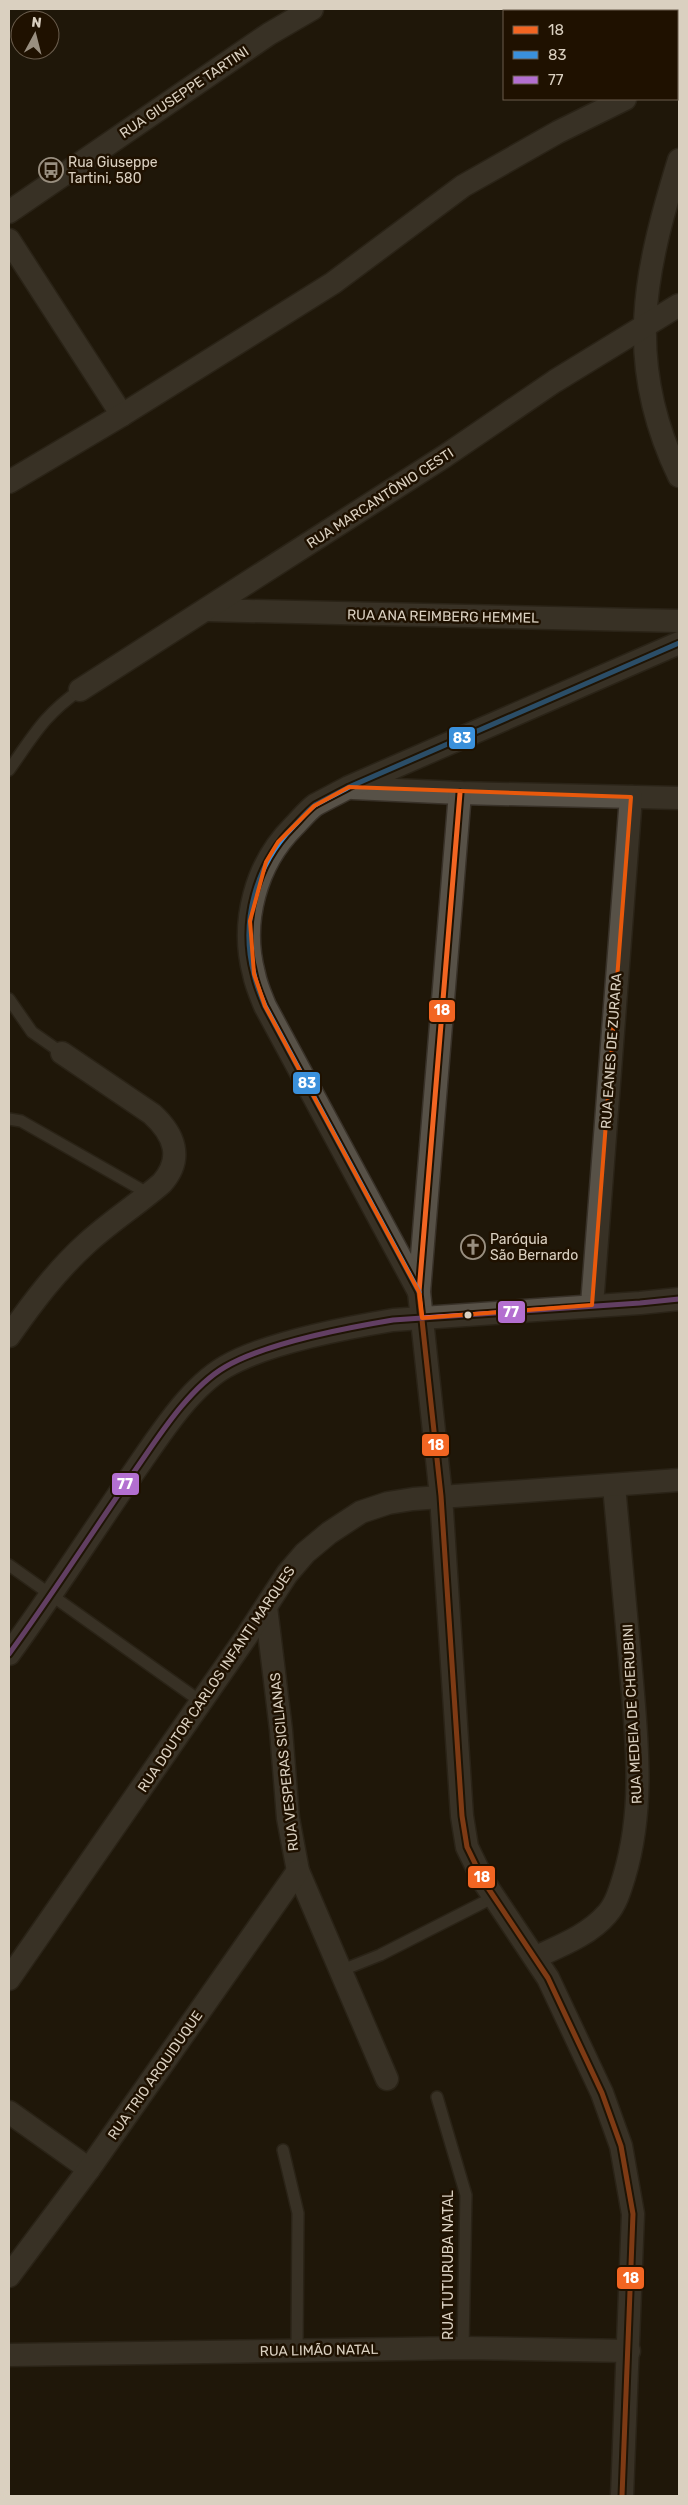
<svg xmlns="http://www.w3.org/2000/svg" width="688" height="2505" viewBox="0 0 688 2505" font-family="Rubik,sans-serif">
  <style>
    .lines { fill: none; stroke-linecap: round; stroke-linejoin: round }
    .lane-casing { stroke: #383128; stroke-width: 14 }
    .street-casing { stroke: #383128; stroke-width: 25 }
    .lane { stroke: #575147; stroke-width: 11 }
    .street { stroke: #575147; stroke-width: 22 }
    .bus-1-casing { stroke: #1f1100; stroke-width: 9 }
    .bus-2-casing { stroke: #1f1100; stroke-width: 9 }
    .bus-3-casing { stroke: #1f1100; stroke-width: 9 }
    .bus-1 { stroke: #f26522; stroke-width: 5 }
    .bus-2 { stroke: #3a90db; stroke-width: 5 }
    .bus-3 { stroke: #b36fd0; stroke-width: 5 }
    .marked { fill: none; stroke: #e8590c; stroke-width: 4; stroke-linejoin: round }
    .bus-dot { fill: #dad0c0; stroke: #1f1100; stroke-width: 2 }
    .labels { text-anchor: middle; stroke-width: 5; stroke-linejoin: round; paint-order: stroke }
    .street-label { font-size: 14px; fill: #dad0c0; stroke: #1f1100 }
    .poi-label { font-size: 14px; fill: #dad0c0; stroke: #1f1100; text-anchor: start }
    .line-badge { stroke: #1f1100; stroke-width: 2 }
    .badge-label { font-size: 14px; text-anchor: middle; font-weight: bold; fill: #fff }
  </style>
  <rect width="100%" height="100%" fill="#1f1709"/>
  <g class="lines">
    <defs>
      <g id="lane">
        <path d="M 9,770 C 34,735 44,715 80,690"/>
        <polyline points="9,999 32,1032 62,1053"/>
        <polyline points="9,1119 21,1121 149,1194"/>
        <polyline points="9,1565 200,1701"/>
        <polyline points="340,1971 380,1955 494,1897"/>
        <polyline points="437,2097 466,2195 463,2348"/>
        <polyline points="283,2150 298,2213 297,2350"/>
      </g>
      <g id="street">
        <polyline points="677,80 679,80"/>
        <path d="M 679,160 C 644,274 624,362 679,476"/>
        <polyline points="9,212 269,34 312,9"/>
        <polyline points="9,240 122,415"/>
        <polyline points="9,482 122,415 333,283 463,186 558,132 625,99"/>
        <polyline points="207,610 679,621"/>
        <polyline points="80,690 445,456 555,381 679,305"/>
        <polyline points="353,788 460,793 679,798"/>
        <polyline points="460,793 419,1292 441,1496 462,1816 467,1847 484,1882 548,1978 602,2093 621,2146 633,2214 622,2496"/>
        <path d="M 419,1292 L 265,1006 C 261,996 256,985 254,974 C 240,922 256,864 293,827 C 300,820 307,811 315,805 C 326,799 338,793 349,787 L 679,643"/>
        <polyline points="592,1305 631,797"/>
        <path d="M 9,1336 C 33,1302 57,1270 87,1243 C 111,1221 138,1204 162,1183 C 184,1158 174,1134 152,1114 L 62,1053"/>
        <polyline points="266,1607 281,1730 288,1818 298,1871 387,2079"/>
        <path d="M 9,1654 C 53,1594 93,1531 136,1469 C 159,1436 189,1388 225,1367 C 266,1343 345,1328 393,1320 L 640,1303 L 679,1299"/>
        <path d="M 536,1957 C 560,1946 589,1935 607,1914 C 616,1904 620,1890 624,1877 C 646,1804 636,1733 630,1659 C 625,1601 619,1544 614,1486"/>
        <polyline points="9,1979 248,1634 287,1574 305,1553 329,1533 361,1512 388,1503 413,1499 679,1480"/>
        <polyline points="9,2112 89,2169"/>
        <polyline points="9,2276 89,2169 298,1871"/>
        <polyline points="9,2355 463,2348 629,2351"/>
      </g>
    </defs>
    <use href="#lane" class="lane-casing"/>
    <use href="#street" class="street-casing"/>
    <use href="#lane" class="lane"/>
    <use href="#street" class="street"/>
    <defs>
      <polyline id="bus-1" points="460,793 419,1292 441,1496 462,1816 467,1847 484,1882 548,1978 602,2093 621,2146 633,2214 622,2496"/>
      <path id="bus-2" d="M 419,1292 L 265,1006 C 261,996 256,985 254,974 C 240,922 256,864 293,827 C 300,820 307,811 315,805 C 326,799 338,793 349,787 L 679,643"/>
      <path id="bus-3" d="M 9,1654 C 53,1594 93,1531 136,1469 C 159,1436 189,1388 225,1367 C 266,1343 345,1328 393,1320 L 640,1303 L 679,1299"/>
    </defs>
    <use href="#bus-1" class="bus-1-casing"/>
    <use href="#bus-2" class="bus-2-casing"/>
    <use href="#bus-3" class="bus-3-casing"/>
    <use href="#bus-1" class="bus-1"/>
    <use href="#bus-2" class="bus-2"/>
    <use href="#bus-3" class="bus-3"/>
  </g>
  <path d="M0 0H688V2505H0ZM 349,787 L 631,797 L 592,1305 L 422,1318 L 419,1292 L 265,1006 L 254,974 L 250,921 L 266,862 L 278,842 L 314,806 Z" fill="#1f1709" fill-opacity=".55" fill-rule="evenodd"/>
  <path class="marked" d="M 349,787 L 631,797 L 592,1305 L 422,1318 L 419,1292 L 265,1006 L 254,974 L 250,921 L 266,862 L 278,842 L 314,806 Z"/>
  <defs>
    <symbol id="bus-ring" viewBox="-11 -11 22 22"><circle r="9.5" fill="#1f1100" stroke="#998f80" stroke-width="1.5"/><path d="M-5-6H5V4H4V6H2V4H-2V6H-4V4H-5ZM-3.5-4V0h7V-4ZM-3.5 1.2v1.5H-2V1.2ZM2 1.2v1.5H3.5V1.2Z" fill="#998f80"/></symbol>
    <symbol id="church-ring" viewBox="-11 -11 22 22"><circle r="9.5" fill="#1f1100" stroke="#998f80" stroke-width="1.5"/><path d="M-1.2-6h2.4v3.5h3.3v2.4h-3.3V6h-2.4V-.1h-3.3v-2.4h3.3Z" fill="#998f80"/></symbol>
  </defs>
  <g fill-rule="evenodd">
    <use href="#bus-ring" x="37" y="156" width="28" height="28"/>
    <use href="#church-ring" x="459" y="1233" width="28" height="28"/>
  </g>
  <circle class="bus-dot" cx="468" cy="1315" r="4.5"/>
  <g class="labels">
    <g class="street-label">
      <text transform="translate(184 92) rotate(-34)" y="5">RUA GIUSEPPE TARTINI</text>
      <text transform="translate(380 498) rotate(-33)" y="5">RUA MARCANTÔNIO CESTI</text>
      <text transform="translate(443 616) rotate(1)" y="5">RUA ANA REIMBERG HEMMEL</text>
      <text transform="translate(611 1051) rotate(-86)" y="5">RUA EANES DE ZURARA</text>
      <text transform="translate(216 1679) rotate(-56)" y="5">RUA DOUTOR CARLOS INFANTI MARQUES</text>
      <text transform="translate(632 1714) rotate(-93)" y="5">RUA MEDEIA DE CHERUBINI</text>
      <text transform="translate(284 1762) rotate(-96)" y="5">RUA VESPERAS SICILIANAS</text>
      <text transform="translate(155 2075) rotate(-55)" y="5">RUA TRIO ARQUIDUQUE</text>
      <text transform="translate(448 2265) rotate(-90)" y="5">RUA TUTURUBA NATAL</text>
      <text transform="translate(319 2350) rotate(-1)" y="5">RUA LIMÃO NATAL</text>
    </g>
    <g class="poi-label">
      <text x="68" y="167">Rua Giuseppe<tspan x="68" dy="16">Tartini, 580</tspan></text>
      <text x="490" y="1244">Paróquia<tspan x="490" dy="16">São Bernardo</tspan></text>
    </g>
  </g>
  <g class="line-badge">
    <rect x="448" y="726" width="28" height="24" rx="5" fill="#3a90db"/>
    <rect x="428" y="999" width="28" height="24" rx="5" fill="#f26522"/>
    <rect x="292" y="1071" width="29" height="24" rx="5" fill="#3a90db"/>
    <rect x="497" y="1300" width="29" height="24" rx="5" fill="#b36fd0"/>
    <rect x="421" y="1433" width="29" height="24" rx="5" fill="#f26522"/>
    <rect x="111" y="1472" width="29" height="24" rx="5" fill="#b36fd0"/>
    <rect x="467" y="1865" width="29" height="24" rx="5" fill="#f26522"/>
    <rect x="616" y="2266" width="29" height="24" rx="5" fill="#f26522"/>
  </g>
  <g class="badge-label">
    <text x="462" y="743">83</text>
    <text x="442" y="1015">18</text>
    <text x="307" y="1088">83</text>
    <text x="511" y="1317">77</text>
    <text x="436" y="1450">18</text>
    <text x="125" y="1489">77</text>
    <text x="482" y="1882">18</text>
    <text x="631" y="2283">18</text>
  </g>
  <rect width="688" height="2505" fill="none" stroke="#dad0c0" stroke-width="20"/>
  <rect x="503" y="10" width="175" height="90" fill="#1f1100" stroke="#6a5d4d"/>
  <rect x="513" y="26" width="25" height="8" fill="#f26522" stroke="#6a5d4d"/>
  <text x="548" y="35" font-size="15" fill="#dad0c0">18</text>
  <rect x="513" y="51" width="25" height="8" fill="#3a90db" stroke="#6a5d4d"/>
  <text x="548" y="60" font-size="15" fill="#dad0c0">83</text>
  <rect x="513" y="76" width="25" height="8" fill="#b36fd0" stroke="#6a5d4d"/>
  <text x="548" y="85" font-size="15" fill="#dad0c0">77</text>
  <g transform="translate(35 35) rotate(7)"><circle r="24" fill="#1f1100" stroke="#6a5d4d"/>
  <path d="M0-4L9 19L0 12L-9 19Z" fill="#998f80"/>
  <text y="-8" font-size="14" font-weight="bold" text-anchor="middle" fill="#dad0c0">N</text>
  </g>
</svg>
